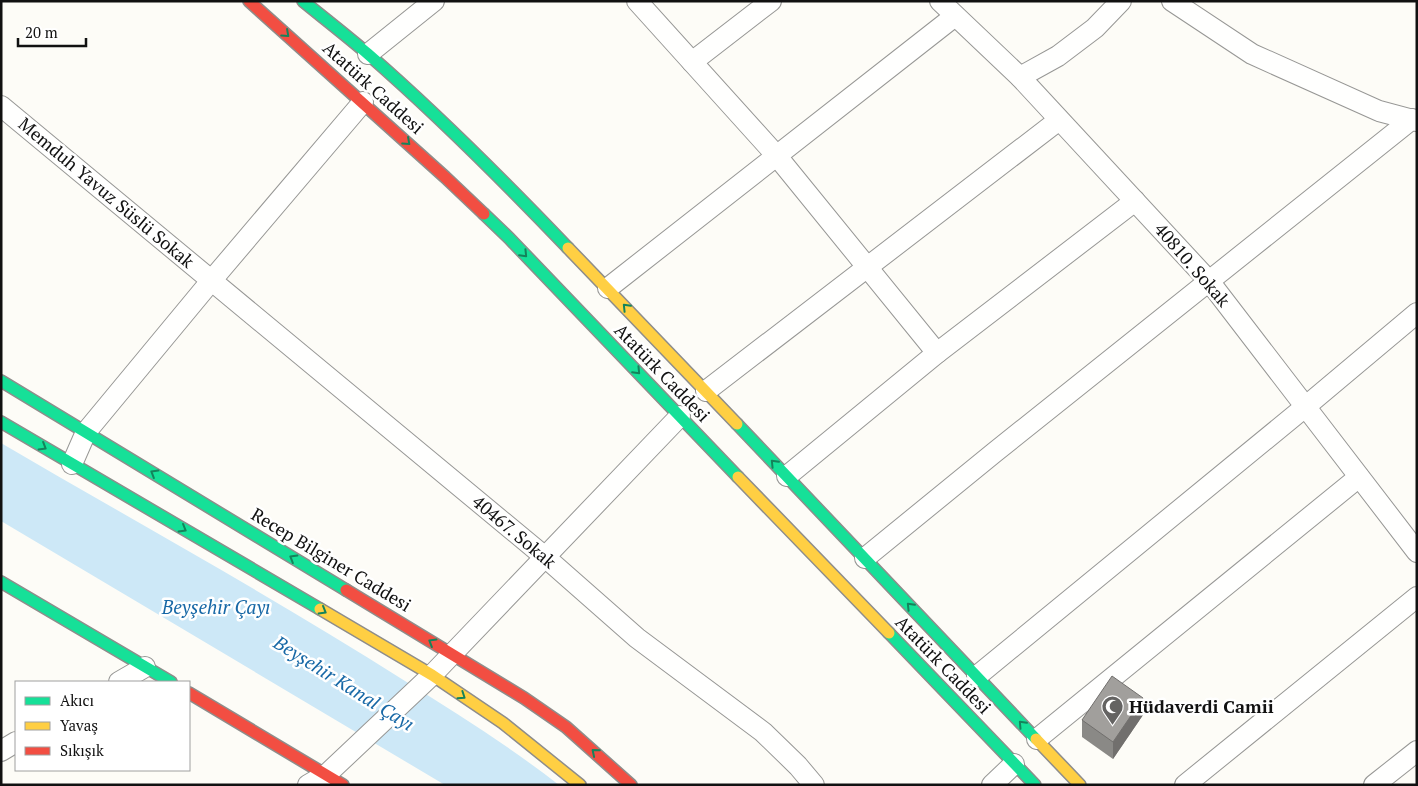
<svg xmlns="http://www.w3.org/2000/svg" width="1418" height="786" viewBox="0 0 1418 786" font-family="'PT Serif',serif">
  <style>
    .water { fill: #cde8f7 }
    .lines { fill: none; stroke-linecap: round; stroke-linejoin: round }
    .street-casing { stroke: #979795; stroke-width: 22 }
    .fast-casing { stroke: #8e8d8b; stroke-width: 14 }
    .slow-casing { stroke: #8e8d8b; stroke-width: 14 }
    .jam-casing { stroke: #8e8d8b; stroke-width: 14 }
    .street { stroke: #fffffe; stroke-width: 20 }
    .fast { stroke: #16e098; stroke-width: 11 }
    .slow { stroke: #ffcf43; stroke-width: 11 }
    .jam { stroke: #f24e42; stroke-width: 11 }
    .wall { fill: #8a8986 }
    .shaded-wall { fill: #716f6d }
    .building { fill: #a19f9c; stroke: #716f6d }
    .oneway { stroke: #14835b }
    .labels { text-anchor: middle; stroke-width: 5; stroke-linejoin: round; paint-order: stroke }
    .street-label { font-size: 18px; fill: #111; stroke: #fff }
    .poi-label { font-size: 18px; font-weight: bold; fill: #111; stroke: #fff; text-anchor: start }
    .water-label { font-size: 19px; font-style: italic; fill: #1768a6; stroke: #fff }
  </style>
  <rect width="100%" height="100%" fill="#fdfcf7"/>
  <path class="water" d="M 1,443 C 136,522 273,597 405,681 C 458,714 510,747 559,785 L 445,785 L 1,521 Z"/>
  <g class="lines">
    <defs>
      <g id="street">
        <polyline points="637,1 776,155 937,353"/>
        <polyline points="940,1 1020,77 1209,281 1417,552"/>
        <polyline points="1172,1 1252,54 1379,111 1417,121"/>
        <polyline points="368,54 434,1"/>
        <polyline points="692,62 771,1"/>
        <polyline points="1020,77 1058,56 1095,28 1121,1"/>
        <polyline points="1,106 545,557 637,638 763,732 798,766 814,785"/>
        <polyline points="608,288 955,16"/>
        <polyline points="706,391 1059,120"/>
        <polyline points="72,464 86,432 211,281 363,102"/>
        <polyline points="787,476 937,353 1135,201"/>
        <polyline points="865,558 995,452 1412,119"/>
        <polyline points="977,676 1305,407 1417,313"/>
        <polyline points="119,682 145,667"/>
        <polyline points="1037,739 1359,477"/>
        <polyline points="1,751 16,742"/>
        <polyline points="308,785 327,774 432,675 680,416"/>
        <polyline points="992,785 1014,764"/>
        <polyline points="1185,785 1417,597"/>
        <polyline points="1374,785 1417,751"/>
      </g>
      <g id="fast">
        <path d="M 303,1 C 325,19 347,36 368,54 C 438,115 504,181 568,248"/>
        <polyline points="484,214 509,238 738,477"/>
        <polyline points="1,381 346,590"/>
        <polyline points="1,422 320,609"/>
        <polyline points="737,424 1036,739"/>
        <polyline points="1,582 171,682"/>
        <polyline points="889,633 1035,785"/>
      </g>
      <g id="slow">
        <polyline points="568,248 737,424"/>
        <polyline points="738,477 889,633"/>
        <polyline points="320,609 432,675 503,723 580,785"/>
        <polyline points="1036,739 1080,785"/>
      </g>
      <g id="jam">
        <polyline points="249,1 445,177 484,214"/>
        <polyline points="346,590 524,698 566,727 631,785"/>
        <polyline points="189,693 343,785"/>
      </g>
    </defs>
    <use href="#street" class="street-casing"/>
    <use href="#fast" class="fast-casing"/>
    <use href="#slow" class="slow-casing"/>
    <use href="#jam" class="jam-casing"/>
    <use href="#street" class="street"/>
    <use href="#fast" class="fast"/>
    <use href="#slow" class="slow"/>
    <use href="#jam" class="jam"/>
  </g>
  <polygon class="wall" points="1143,715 1113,759 1082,737 1082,720"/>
  <polygon class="shaded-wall" points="1143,698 1143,715 1113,759 1113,742"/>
  <polygon class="building" points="1112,676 1143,698 1113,742 1082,720"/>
  <defs><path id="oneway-chevron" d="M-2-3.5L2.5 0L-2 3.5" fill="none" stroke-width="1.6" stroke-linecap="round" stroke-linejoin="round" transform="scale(1.25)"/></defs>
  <g class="oneway">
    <use href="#oneway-chevron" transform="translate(286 34) rotate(42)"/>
    <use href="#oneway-chevron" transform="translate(407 142) rotate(42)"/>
    <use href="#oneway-chevron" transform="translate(524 254) rotate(46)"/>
    <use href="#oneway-chevron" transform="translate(626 307) rotate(-134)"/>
    <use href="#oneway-chevron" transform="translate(637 371) rotate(46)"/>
    <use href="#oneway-chevron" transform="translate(43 447) rotate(31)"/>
    <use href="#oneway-chevron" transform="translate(774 463) rotate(-134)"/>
    <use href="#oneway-chevron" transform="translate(154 473) rotate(-149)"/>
    <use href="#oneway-chevron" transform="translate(183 529) rotate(30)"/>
    <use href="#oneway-chevron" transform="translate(293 558) rotate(-149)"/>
    <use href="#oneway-chevron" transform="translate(910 606) rotate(-134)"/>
    <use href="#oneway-chevron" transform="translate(323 611) rotate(30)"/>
    <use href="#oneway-chevron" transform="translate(432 642) rotate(-149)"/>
    <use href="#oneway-chevron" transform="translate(462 696) rotate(34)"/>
    <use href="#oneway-chevron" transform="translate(1022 724) rotate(-133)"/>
    <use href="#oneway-chevron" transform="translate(595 752) rotate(-140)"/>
  </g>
  <defs>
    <symbol id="mosque-pin" viewBox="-11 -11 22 30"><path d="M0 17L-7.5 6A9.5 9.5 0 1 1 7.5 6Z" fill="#646362" stroke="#fff"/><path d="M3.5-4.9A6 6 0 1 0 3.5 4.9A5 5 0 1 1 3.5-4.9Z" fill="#fff"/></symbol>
  </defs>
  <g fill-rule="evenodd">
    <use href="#mosque-pin" x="1100" y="694" width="25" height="34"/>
  </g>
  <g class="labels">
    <g class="street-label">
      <text transform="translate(373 88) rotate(42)" y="6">Atatürk Caddesi</text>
      <text transform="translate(106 193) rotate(40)" y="6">Memduh Yavuz Süslü Sokak</text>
      <text transform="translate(1192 265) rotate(49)" y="6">40810. Sokak</text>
      <text transform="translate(662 373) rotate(46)" y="6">Atatürk Caddesi</text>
      <text transform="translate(514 532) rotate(40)" y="6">40467. Sokak</text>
      <text transform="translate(331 560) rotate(31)" y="6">Recep Bilginer Caddesi</text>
      <text transform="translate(943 665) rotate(46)" y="6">Atatürk Caddesi</text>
    </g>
    <g class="poi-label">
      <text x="1129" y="713">Hüdaverdi Camii</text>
    </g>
    <g class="water-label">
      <text x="216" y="614">Beyşehir Çayı</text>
      <text transform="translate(344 683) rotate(32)" y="7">Beyşehir Kanal Çayı</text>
    </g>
  </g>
  <rect width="1418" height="786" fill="none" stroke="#111111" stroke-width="5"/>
  <rect x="15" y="681" width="175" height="90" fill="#ffffff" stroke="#a0a0a0"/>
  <rect x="25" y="697" width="25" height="8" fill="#16e098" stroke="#a0a0a0"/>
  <text x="60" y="706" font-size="15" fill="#111111">Akıcı</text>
  <rect x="25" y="722" width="25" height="8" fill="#ffcf43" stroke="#a0a0a0"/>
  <text x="60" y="731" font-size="15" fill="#111111">Yavaş</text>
  <rect x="25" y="747" width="25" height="8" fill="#f24e42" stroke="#a0a0a0"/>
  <text x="60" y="756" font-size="15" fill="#111111">Sıkışık</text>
  <path d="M18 38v8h68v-8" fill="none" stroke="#111111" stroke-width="2.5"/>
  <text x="25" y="38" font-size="15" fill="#111111" stroke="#ffffff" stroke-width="4" paint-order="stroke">20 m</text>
</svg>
